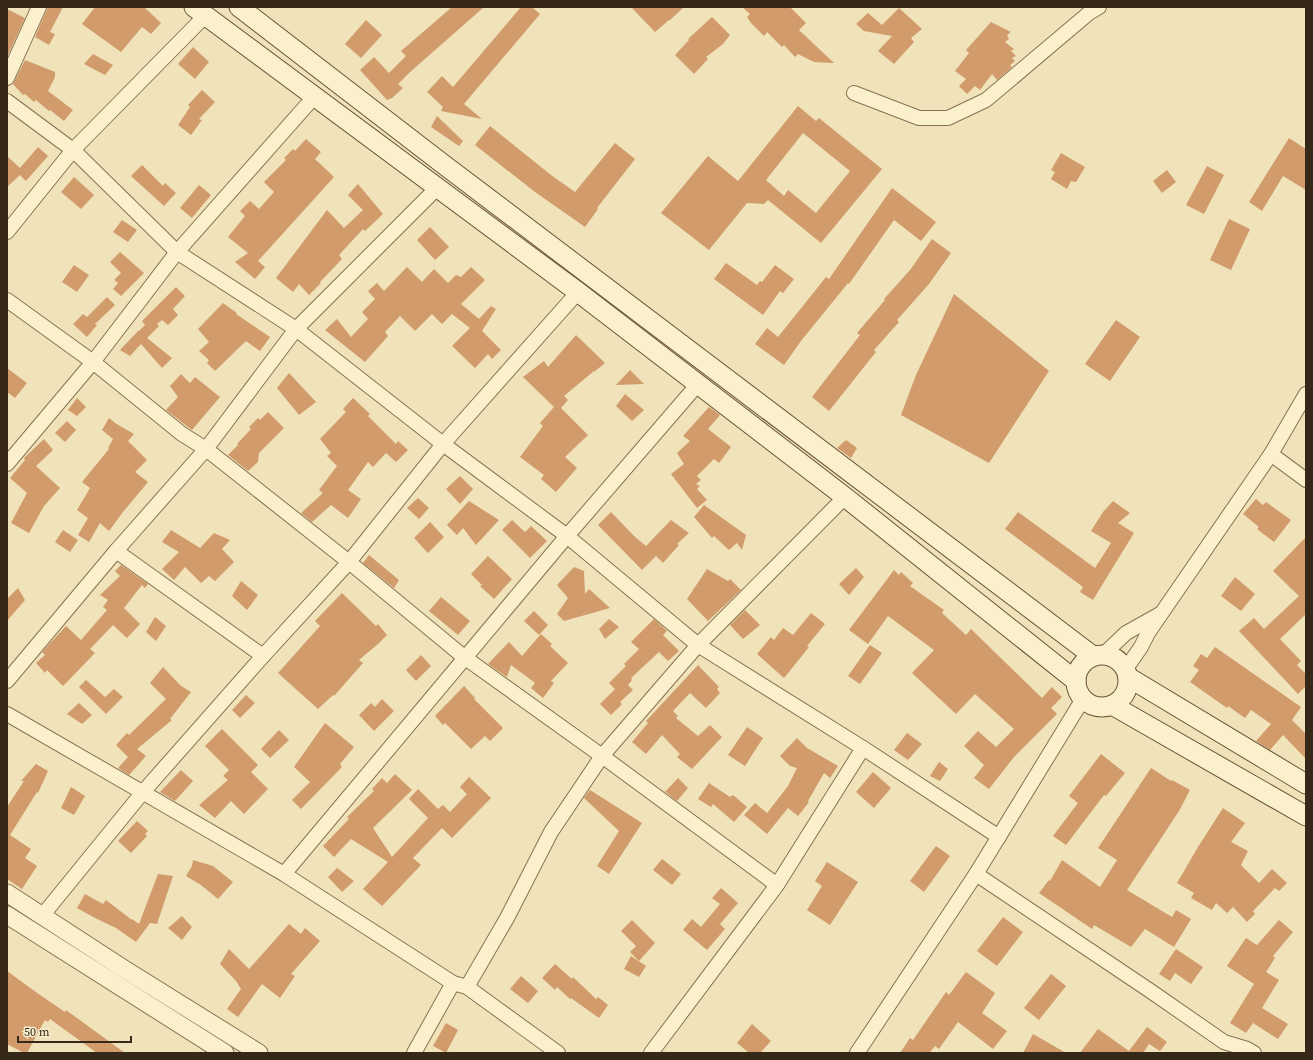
<svg xmlns="http://www.w3.org/2000/svg" width="1313" height="1060" viewBox="0 0 1313 1060" font-family="'Source Serif 4',serif">
  <style>
    .building { fill: #d19b6c; fill-rule: evenodd }
    .lines { fill: none; stroke-linecap: round; stroke-linejoin: round }
    .minor-casing { stroke: #877253; stroke-width: 16 }
    .tertiary-casing { stroke: #877253; stroke-width: 19 }
    .secondary-casing { stroke: #695236; stroke-width: 21 }
    .minor { stroke: #fbf0cc; stroke-width: 14 }
    .tertiary { stroke: #fbf0cc; stroke-width: 17 }
    .secondary { stroke: #fbf0cc; stroke-width: 19 }
  </style>
  <rect width="100%" height="100%" fill="#f0e3b9"/>
  <g class="building">
    <polygon points="48,7 63,7 50,32 55,34 49,45 35,37"/>
    <polygon points="95,7 144,7 161,23 151,34 142,27 121,52 82,24"/>
    <polygon points="452,7 484,7 409,73 398,84 403,88 392,98 387,100 360,70 374,57 389,73 406,56 401,51"/>
    <polygon points="521,7 532,7 540,14 464,104 482,119 441,111 443,107 427,92 442,76 453,87"/>
    <polygon points="631,7 684,7 670,20 669,20 655,32"/>
    <polygon points="742,7 790,7 806,23 799,30 834,63 814,62 798,54 795,57 784,45 782,47 767,32 764,36 751,23 747,17 750,14"/>
    <polygon points="899,8 922,29 911,38 914,42 894,64 878,51 892,36 864,31 856,24 868,13 882,25"/>
    <polygon points="7,9 25,18 7,57"/>
    <polygon points="712,17 730,35 723,44 706,57 708,59 694,74 675,55 689,40 688,39"/>
    <polygon points="366,20 382,35 361,58 345,44"/>
    <polygon points="991,22 1011,32 1007,35 1009,39 1005,42 1014,49 1011,51 1016,56 1012,58 1015,61 1010,65 1012,67 997,80 992,74 980,90 975,86 967,94 959,86 966,79 955,71 969,53 966,50"/>
    <polygon points="193,47 209,62 195,79 178,64"/>
    <polygon points="93,54 113,65 105,75 84,64"/>
    <polygon points="25,60 55,72 55,77 48,91 73,110 64,121 50,110 49,111 36,100 34,102 25,94 23,95 13,84"/>
    <polygon points="202,90 215,102 199,119 202,120 191,135 178,125 190,107 188,105"/>
    <path d="M 798,106 L 816,121 L 819,118 L 882,169 L 821,243 L 768,200 L 764,204 L 747,203 L 709,250 L 661,213 L 708,156 L 738,181 ZM 803,133 L 850,171 L 816,213 L 788,190 L 784,196 L 766,180 Z"/>
    <polygon points="437,116 463,141 459,146 431,127"/>
    <polygon points="490,126 551,175 575,192 615,143 635,159 597,208 598,209 585,227 535,192 475,145"/>
    <polygon points="1289,138 1306,149 1306,190 1283,176 1262,211 1249,202"/>
    <polygon points="306,139 321,152 315,159 334,177 258,261 265,267 255,279 235,262 248,253 228,237 245,216 240,211 250,201 259,209 274,192 264,182 286,160 284,158 293,149 295,151"/>
    <polygon points="38,147 48,156 26,181 20,175 7,187 7,156 20,168"/>
    <polygon points="1061,153 1085,167 1076,182 1071,181 1067,189 1051,179 1055,172 1051,170"/>
    <polygon points="142,165 163,186 165,183 176,193 164,206 131,176"/>
    <polygon points="1207,166 1224,175 1204,214 1186,205"/>
    <polygon points="1167,170 1176,182 1162,193 1153,181"/>
    <polygon points="74,177 94,195 81,209 61,192"/>
    <polygon points="358,184 383,214 365,231 363,229 339,255 342,259 320,282 321,283 309,295 299,284 293,292 276,278 327,210 344,228 363,210 348,195"/>
    <polygon points="199,185 211,195 192,218 180,208"/>
    <polygon points="892,188 936,222 921,241 894,220 849,284 848,283 801,341 784,365 755,344 767,328 778,337 826,277 829,279"/>
    <polygon points="1229,219 1250,229 1231,270 1210,260"/>
    <polygon points="122,220 137,230 128,242 113,232"/>
    <polygon points="430,227 449,247 435,260 417,240"/>
    <polygon points="932,239 951,253 929,284 897,320 899,322 874,350 876,352 829,411 812,397 860,335 857,333 885,300 884,299 910,270"/>
    <polygon points="120,252 144,273 121,296 113,289 118,283 114,280 121,273 110,262"/>
    <polygon points="726,263 757,285 760,281 762,282 775,265 794,279 783,293 780,291 763,315 714,279"/>
    <polygon points="74,265 89,275 77,292 62,282"/>
    <polygon points="407,267 422,282 434,269 448,283 456,275 461,277 471,267 485,280 461,304 479,319 491,306 496,309 482,331 501,350 492,359 488,354 475,368 452,346 470,328 452,314 442,324 432,314 415,331 400,316 385,332 388,336 365,362 325,330 337,319 351,337 368,319 362,312 375,299 368,291 377,283 384,291"/>
    <polygon points="176,287 185,296 173,309 178,315 168,325 162,320 157,324 159,326 147,338 172,358 162,368 141,344 130,356 120,350 138,331 139,331 145,325 142,321"/>
    <polygon points="954,294 1049,371 989,463 901,415 916,375"/>
    <polygon points="107,297 115,305 95,324 97,325 87,337 73,324 83,314 87,317"/>
    <polygon points="223,303 237,313 236,314 270,337 260,351 246,341 215,371 207,363 209,360 199,351 209,342 198,329"/>
    <polygon points="1116,320 1140,337 1110,381 1085,364"/>
    <polygon points="576,335 605,363 594,372 594,371 564,396 568,400 561,408 588,435 565,457 577,468 556,492 541,479 544,475 520,457 543,426 540,423 554,407 523,377 544,361 548,367"/>
    <polygon points="7,368 27,383 15,398 7,392"/>
    <polygon points="630,370 644,384 616,385"/>
    <polygon points="289,373 316,402 299,415 277,388"/>
    <polygon points="181,374 190,383 195,377 220,397 192,430 166,410 178,397 170,386"/>
    <polygon points="625,394 644,410 632,421 616,406"/>
    <polygon points="77,398 86,407 77,416 68,410"/>
    <polygon points="353,398 370,414 368,416 396,444 398,441 408,450 396,462 386,453 373,467 368,462 348,490 361,499 348,518 331,505 312,522 301,513 323,493 319,490 337,466 327,456 331,453 320,439 346,412 343,409"/>
    <polygon points="709,407 720,415 708,429 731,447 719,463 714,459 697,476 701,480 696,484 700,486 697,489 707,500 697,508 671,474 684,464 677,453 690,441 683,436"/>
    <polygon points="268,412 284,428 259,453 258,462 248,471 228,455 238,445 237,444 251,429 249,427 258,418 260,420"/>
    <polygon points="109,418 115,423 134,434 128,441 147,460 135,472 148,482 123,512 109,531 100,523 89,542 78,535 88,518 77,510 90,488 82,482 109,449 108,448 113,439 102,430"/>
    <polygon points="67,421 76,430 65,442 55,433"/>
    <polygon points="44,439 53,450 36,466 60,488 44,506 29,533 11,523 27,493 10,478 25,460 24,458"/>
    <polygon points="846,440 857,448 851,458 837,448"/>
    <polygon points="460,476 473,489 460,504 446,489"/>
    <polygon points="418,498 429,508 419,519 407,508"/>
    <polygon points="1256,499 1263,505 1266,502 1291,520 1274,542 1257,529 1259,527 1243,514"/>
    <polygon points="469,501 499,520 476,545 463,528 457,535 447,525"/>
    <polygon points="1113,501 1130,513 1118,523 1134,533 1093,600 1080,592 1083,587 1005,529 1018,512 1095,568 1111,543 1091,531 1103,512"/>
    <polygon points="704,505 746,535 742,550 737,543 729,550 714,536 712,538 694,517"/>
    <polygon points="611,512 634,536 646,546 671,520 689,533 677,544 679,545 663,563 656,556 642,570 598,525"/>
    <polygon points="512,520 525,532 531,526 547,541 530,558 502,530"/>
    <polygon points="430,522 444,537 428,553 414,538"/>
    <polygon points="63,530 78,540 70,552 55,542"/>
    <polygon points="171,530 200,548 214,533 230,540 222,549 234,562 215,581 209,576 201,583 185,567 174,580 162,569 179,552 162,542"/>
    <polygon points="1306,537 1306,614 1280,639 1301,661 1297,665 1306,674 1306,686 1298,694 1239,631 1254,618 1264,629 1299,596 1273,571"/>
    <polygon points="369,555 399,580 394,588 363,563"/>
    <polygon points="488,556 512,579 494,599 480,586 482,585 471,574"/>
    <polygon points="121,565 148,584 145,588 142,585 124,608 140,624 127,638 113,625 90,649 95,653 63,686 47,670 45,673 36,663 45,655 42,652 66,626 81,640 107,610 103,607 108,600 100,595 120,576 115,571"/>
    <polygon points="574,567 584,571 585,594 589,589 610,608 564,621 557,614 568,598 557,585"/>
    <polygon points="856,568 864,577 849,595 839,584"/>
    <polygon points="707,569 728,581 730,579 741,590 708,621 687,599"/>
    <polygon points="894,570 899,575 901,572 913,583 910,586 944,610 942,613 966,635 971,629 1042,698 1052,687 1062,697 1051,708 1057,714 1014,757 989,789 974,778 984,765 964,746 978,731 996,747 1014,729 975,694 956,714 912,673 934,650 888,616 868,644 849,630"/>
    <polygon points="1235,577 1255,594 1241,611 1221,596"/>
    <polygon points="241,581 258,595 247,610 232,596"/>
    <polygon points="18,588 25,600 7,621 7,599"/>
    <polygon points="342,593 376,626 378,624 387,635 378,644 359,660 363,663 334,696 333,695 318,709 278,673 320,626 315,621"/>
    <polygon points="441,597 470,621 458,635 429,611"/>
    <polygon points="745,610 760,625 743,639 730,625"/>
    <polygon points="534,611 548,625 539,635 524,621"/>
    <polygon points="811,613 825,624 807,646 809,647 784,678 757,654 771,637 774,640 783,628 793,635"/>
    <polygon points="155,617 166,626 156,641 146,632"/>
    <polygon points="609,619 619,627 605,639 599,629"/>
    <polygon points="654,619 667,631 663,635 679,651 668,661 659,652 631,678 632,680 628,685 633,690 620,702 622,704 611,715 600,704 615,689 609,683 626,666 624,664 639,649 631,642"/>
    <polygon points="541,634 552,644 550,646 568,663 551,681 554,683 543,698 531,688 535,683 511,665 507,677 488,664 509,642 522,656"/>
    <polygon points="870,645 882,653 860,684 848,676"/>
    <polygon points="1215,647 1301,707 1292,720 1306,734 1306,759 1283,735 1270,750 1256,741 1271,724 1251,710 1245,718 1228,706 1227,708 1190,682 1199,670 1193,666 1201,654 1207,658"/>
    <polygon points="421,655 431,666 416,681 406,670"/>
    <polygon points="698,665 719,687 717,689 720,693 706,708 690,693 673,711 678,716 676,718 698,736 710,725 722,737 692,769 677,757 680,754 662,735 646,754 632,742 648,723 646,721"/>
    <polygon points="163,667 181,686 191,692 170,719 172,720 137,749 146,756 129,775 118,768 128,757 116,745 127,733 129,735 166,699 150,683"/>
    <polygon points="86,680 105,697 114,689 123,697 106,714 79,687"/>
    <polygon points="464,686 475,698 474,699 503,728 490,741 485,736 471,749 445,723 443,725 435,716"/>
    <polygon points="246,695 255,703 240,718 232,710"/>
    <polygon points="382,699 394,711 374,731 359,715 371,703 375,707"/>
    <polygon points="79,703 92,715 82,724 67,714"/>
    <polygon points="325,723 354,747 340,764 342,767 301,809 292,800 310,782 294,767"/>
    <polygon points="747,727 763,738 745,766 728,755"/>
    <polygon points="222,729 258,765 251,772 268,789 244,814 231,801 215,818 199,805 228,780 223,776 229,770 205,746"/>
    <polygon points="279,730 289,740 270,758 261,749"/>
    <polygon points="907,733 922,744 908,760 894,750"/>
    <polygon points="797,738 807,748 838,766 830,778 824,773 808,801 809,802 798,816 788,808 767,834 744,815 755,803 767,813 788,786 797,768 790,766 780,756"/>
    <polygon points="1101,754 1125,773 1106,796 1104,795 1066,845 1053,836 1078,803 1069,796"/>
    <polygon points="939,762 948,769 940,781 930,776"/>
    <polygon points="36,764 48,771 38,793 37,792 10,835 31,849 25,858 37,866 22,889 7,879 7,807 24,781 21,781"/>
    <polygon points="1151,768 1171,781 1172,780 1190,790 1179,811 1127,890 1172,917 1176,910 1191,919 1174,947 1145,929 1131,947 1094,925 1092,929 1039,893 1049,880 1050,881 1062,860 1100,887 1117,860 1098,848"/>
    <polygon points="181,770 193,781 175,801 160,792"/>
    <polygon points="873,772 891,788 874,808 856,792"/>
    <polygon points="395,774 412,790 373,828 392,857 428,818 409,799 418,789 438,809 443,805 450,812 467,794 460,787 469,777 491,798 452,838 442,828 413,858 421,865 382,906 363,889 388,862 351,839 334,857 323,846 349,819 347,817 374,791 372,789 382,778 387,783"/>
    <polygon points="678,778 688,788 677,801 663,790 665,792"/>
    <polygon points="709,783 730,797 733,795 747,807 734,822 713,804 711,807 698,799"/>
    <polygon points="71,787 85,796 74,815 61,808"/>
    <polygon points="590,790 642,823 609,874 597,866 619,831 584,798"/>
    <polygon points="1223,808 1245,823 1231,842 1248,851 1241,865 1259,883 1272,869 1287,883 1279,891 1275,888 1253,911 1255,914 1247,922 1233,907 1227,913 1216,903 1212,910 1191,898 1194,893 1177,883 1198,847"/>
    <polygon points="137,821 148,831 145,834 147,836 131,853 118,841"/>
    <polygon points="936,846 950,856 924,892 910,881"/>
    <polygon points="662,859 681,874 672,885 653,870"/>
    <polygon points="193,860 213,866 233,882 218,899 201,885 186,876 192,866"/>
    <polygon points="827,862 858,882 830,925 807,910 822,886 815,881"/>
    <polygon points="337,868 354,881 342,892 328,877"/>
    <polygon points="158,874 173,876 157,924 150,923 136,942 116,928 93,917 77,908 85,894 103,904 106,900 132,920 132,919 139,924"/>
    <polygon points="721,888 738,903 720,924 725,929 707,950 683,930 692,919 701,927 720,904 712,898"/>
    <polygon points="182,916 192,927 182,940 168,928"/>
    <polygon points="1003,917 1023,932 997,966 977,951"/>
    <polygon points="632,920 655,943 639,961 630,952 636,946 621,931"/>
    <polygon points="1279,920 1293,932 1273,956 1275,958 1266,972 1279,980 1262,1008 1288,1024 1278,1039 1253,1023 1246,1033 1230,1023 1254,984 1227,966 1246,938 1257,945"/>
    <polygon points="289,924 301,934 305,928 320,941 291,974 295,976 280,998 262,984 238,1017 227,1009 241,989 236,981 220,964 229,949 249,969"/>
    <polygon points="1176,949 1203,967 1191,984 1175,973 1170,981 1159,974"/>
    <polygon points="631,956 646,966 639,977 624,969"/>
    <polygon points="555,964 572,979 573,977 596,999 598,997 608,1005 599,1018 571,998 570,999 557,987 555,990 542,978"/>
    <polygon points="7,971 40,995 65,1012 66,1010 125,1053 97,1053 50,1019 48,1022 45,1020 27,1053 24,1053 7,1044"/>
    <polygon points="966,972 995,993 982,1013 1007,1031 993,1049 958,1022 939,1049 935,1046 930,1052 931,1053 900,1053 910,1038 913,1040 946,992 949,995"/>
    <polygon points="1051,974 1066,986 1039,1020 1024,1008"/>
    <polygon points="521,976 538,991 528,1003 510,989"/>
    <polygon points="446,1023 458,1030 446,1053 433,1046"/>
    <polygon points="752,1024 771,1041 760,1053 749,1053 737,1043"/>
    <polygon points="1147,1027 1167,1042 1160,1051 1149,1044 1143,1053 1080,1053 1098,1029 1129,1051"/>
    <polygon points="1033,1034 1066,1053 1023,1053"/>
  </g>
  <g class="lines">
    <defs>
      <g id="minor">
        <polyline points="7,78 39,7"/>
        <polyline points="854,93 919,118 948,118 986,100 1089,13 1099,7"/>
        <polyline points="7,101 73,150 177,252 296,329 443,444 567,536 698,645 863,748 999,837"/>
        <polyline points="7,232 73,150 206,15"/>
        <polyline points="7,300 93,362 182,434 206,449 349,562 464,657 602,756 777,885"/>
        <polyline points="1271,454 1306,480"/>
        <polyline points="7,464 93,362 177,252 314,97"/>
        <polyline points="116,551 263,656"/>
        <polyline points="1103,655 1126,633 1160,614"/>
        <polyline points="1125,670 1141,647 1148,633 1271,454 1306,394"/>
        <polyline points="7,681 116,551 206,449 296,329 438,187"/>
        <polyline points="7,714 284,874 453,983 467,987 558,1053"/>
        <polyline points="284,874 567,536 698,384"/>
        <polyline points="976,874 1149,990 1224,1042 1247,1049 1254,1053"/>
        <polyline points="42,916 143,792 263,656 349,562 443,444 578,292"/>
        <polyline points="467,987 507,918 551,832 602,756 698,645 845,497"/>
        <polyline points="414,1053 453,983"/>
        <polyline points="651,1053 777,885 863,748"/>
        <polyline points="857,1053 976,874 1083,699"/>
      </g>
      <g id="tertiary">
        <polyline points="7,893 124,969 259,1053"/>
        <polyline points="7,915 225,1053"/>
      </g>
      <g id="secondary">
        <polyline points="194,7 578,292 845,497 1076,681"/>
        <polyline points="239,7 443,164 1093,656"/>
        <circle cx="1102" cy="681" r="26"/>
        <polyline points="1128,677 1306,784"/>
        <polyline points="1112,705 1306,816"/>
      </g>
    </defs>
    <use href="#minor" class="minor-casing"/>
    <use href="#tertiary" class="tertiary-casing"/>
    <use href="#secondary" class="secondary-casing"/>
    <use href="#minor" class="minor"/>
    <use href="#tertiary" class="tertiary"/>
    <use href="#secondary" class="secondary"/>
  </g>
  <rect width="1313" height="1060" fill="none" stroke="#352819" stroke-width="16"/>
  <path d="M18 1036v6h113v-6" fill="none" stroke="#352819" stroke-width="2"/>
  <text x="24" y="1036" font-size="12" fill="#352819" stroke="#f7ecc9" stroke-width="3" paint-order="stroke">50 m</text>
</svg>
